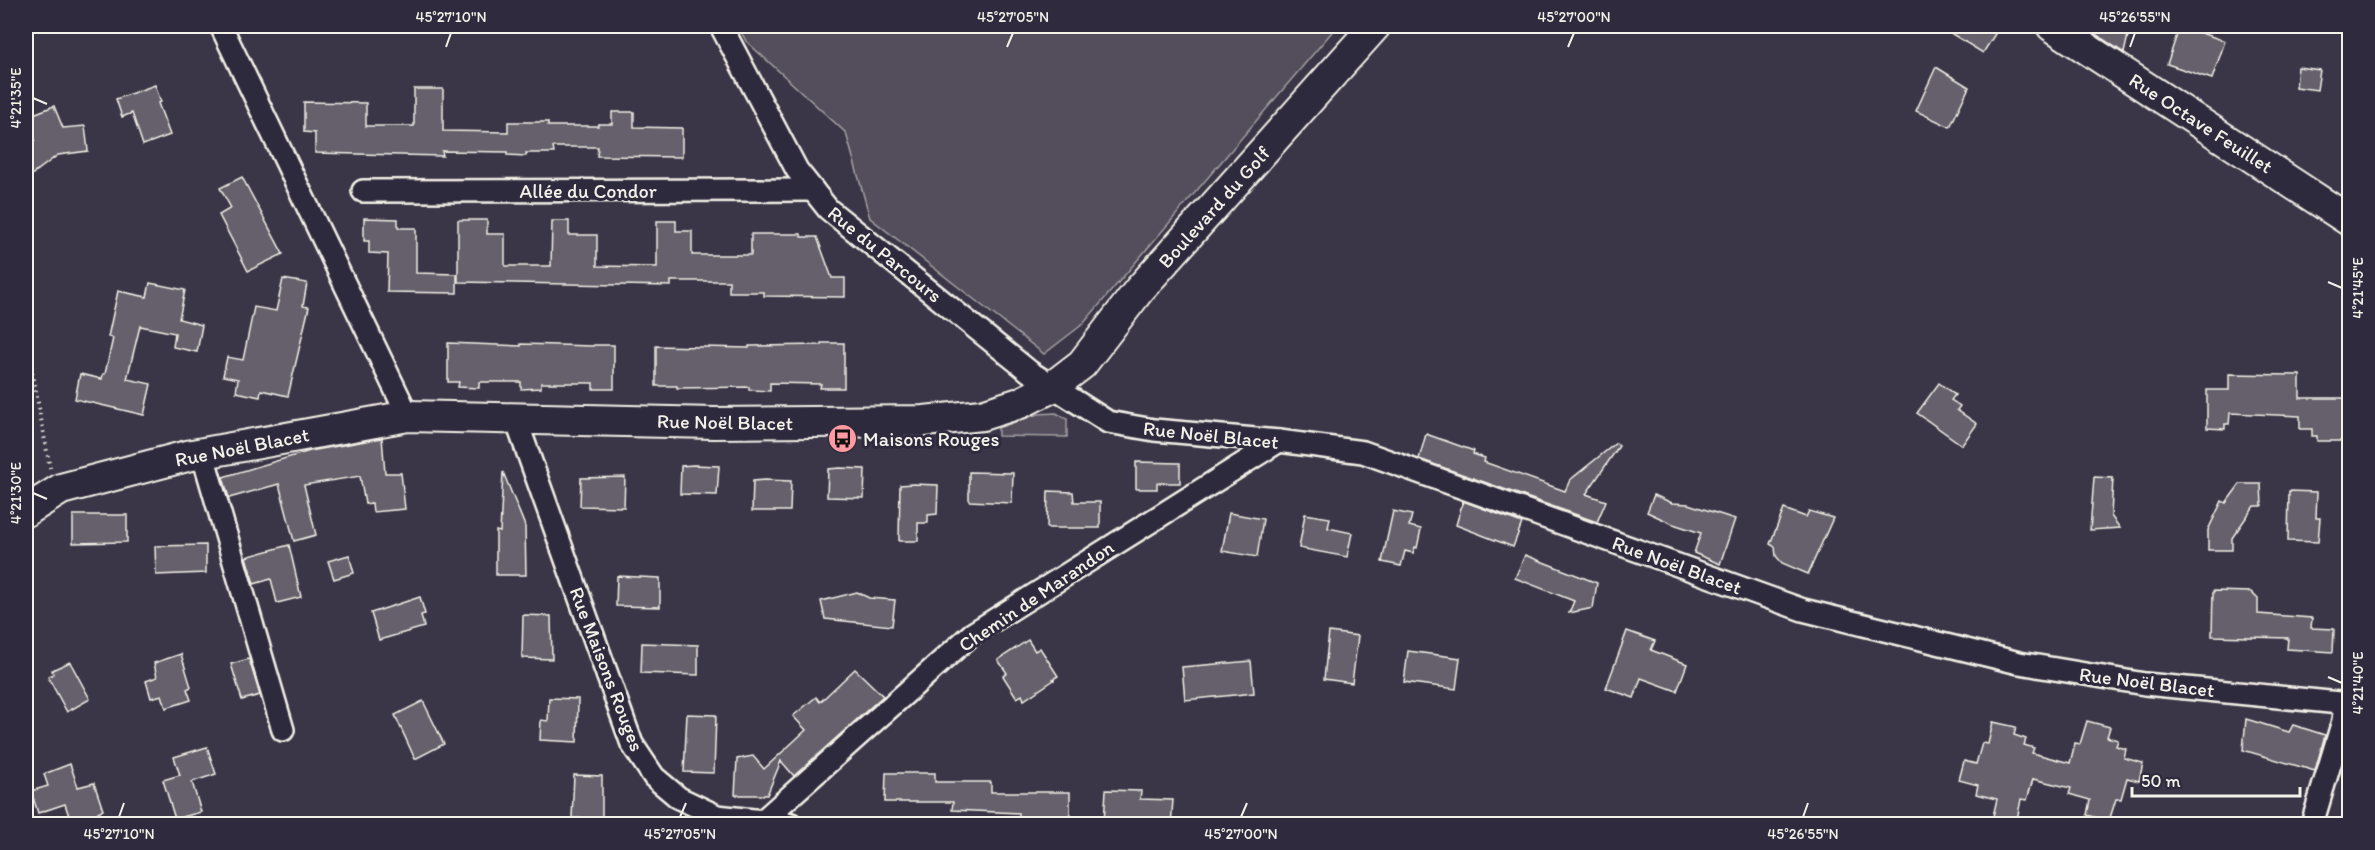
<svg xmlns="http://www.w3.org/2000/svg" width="2375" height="850" viewBox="0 0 2375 850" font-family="Itim,sans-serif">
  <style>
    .green { fill: #534e5c; stroke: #a4a0a2; stroke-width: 1.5 }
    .building { fill: #65616c; stroke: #f4f1e8; stroke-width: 1.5 }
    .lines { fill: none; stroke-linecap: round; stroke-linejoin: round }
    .street-casing { stroke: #f4f1e8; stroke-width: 26 }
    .secondary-casing { stroke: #f4f1e8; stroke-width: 34 }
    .path { stroke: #f4f1e8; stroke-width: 4; stroke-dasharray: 1.5 4.5; stroke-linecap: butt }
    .street { stroke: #2f2a3d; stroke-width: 21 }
    .secondary { stroke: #2f2a3d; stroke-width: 30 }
    .ticks { fill: none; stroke: #f4f1e8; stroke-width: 2 }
    .labels { text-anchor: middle; stroke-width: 6; stroke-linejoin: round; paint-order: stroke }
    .street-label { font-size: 20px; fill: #f4f1e8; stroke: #2f2a3d }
    .poi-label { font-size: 20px; fill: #f4f1e8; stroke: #2f2a3d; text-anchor: start }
    .neatline { fill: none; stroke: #f4f1e8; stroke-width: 2 }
    .ticks-label { font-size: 15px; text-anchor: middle; fill: #f4f1e8 }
  </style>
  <rect width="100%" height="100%" fill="#3b3647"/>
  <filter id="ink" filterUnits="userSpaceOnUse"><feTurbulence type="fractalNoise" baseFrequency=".0167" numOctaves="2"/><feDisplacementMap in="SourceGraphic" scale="12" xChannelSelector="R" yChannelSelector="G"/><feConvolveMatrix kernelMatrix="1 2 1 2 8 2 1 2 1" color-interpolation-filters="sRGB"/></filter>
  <g filter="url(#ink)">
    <g class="green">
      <polygon points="738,26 1337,26 1083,324 1044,354 870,218 846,133 746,41"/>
      <polygon points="1056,413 1067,419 1067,437 998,436 998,428 1038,414"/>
    </g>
    <g class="building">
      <polygon points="1939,26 2000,26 1983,53"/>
      <polygon points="2083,26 2120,26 2129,31 2124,53"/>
      <polygon points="2180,26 2225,41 2212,79 2167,64"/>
      <polygon points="1936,67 1969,87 1950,127 1916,111"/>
      <polygon points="2298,67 2320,70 2317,90 2296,87"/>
      <polygon points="155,85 161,102 158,103 170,135 143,145 132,113 122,117 116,99"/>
      <polygon points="414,89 443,89 443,131 508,132 508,122 548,122 548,126 598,126 598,124 612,124 612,112 634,112 634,127 682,128 682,157 597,156 598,147 553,147 554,153 526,153 526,156 507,155 507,152 442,151 443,156 315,153 315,133 304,132 304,102 366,103 366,126 414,126"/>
      <polygon points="54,106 63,128 85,126 88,151 58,155 26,179 26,147 35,140 26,117"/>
      <polygon points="242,177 283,254 248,271 219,215 231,208 220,188"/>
      <polygon points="364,218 398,219 398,228 416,228 416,273 457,274 457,293 387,292 388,254 369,253 369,241 364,241"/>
      <polygon points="458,220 487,220 487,234 505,234 505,266 551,266 552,221 569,221 569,235 597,235 597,266 657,267 657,221 676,221 676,231 692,231 692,255 751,255 751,234 801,234 801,237 817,237 832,278 845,278 845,297 764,296 764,292 729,292 729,281 671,281 671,286 458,282"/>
      <polygon points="283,279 307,283 303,306 309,307 288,396 261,390 260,397 236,392 238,379 223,376 227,357 243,360 254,307 276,311"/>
      <polygon points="150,283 185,290 179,319 202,325 197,352 173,347 175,333 140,326 127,379 151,384 144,415 75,399 80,374 102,379 103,374 105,374 113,338 108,337 118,291 147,297"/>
      <polygon points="448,343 521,346 521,344 593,346 594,345 614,345 614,389 593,389 593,383 541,383 541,388 521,389 521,382 479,382 479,388 458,387 459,382 448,382"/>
      <polygon points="821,343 844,343 844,388 820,388 821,384 770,383 770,391 749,390 749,387 677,388 677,386 656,386 656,346 749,348 749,346 821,345"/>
      <polygon points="2229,374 2300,375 2300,398 2349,398 2349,441 2317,441 2317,436 2312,436 2312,429 2300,429 2300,416 2230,413 2229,424 2225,424 2225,429 2207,428 2207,390 2229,390"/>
      <polygon points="1939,383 1955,395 1951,400 1960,406 1957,410 1977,424 1962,445 1917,413"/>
      <polygon points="1426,434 1474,451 1473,454 1485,458 1484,462 1565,491 1570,480 1616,443 1619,446 1586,494 1606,501 1597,522 1419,459"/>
      <polygon points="382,438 385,473 401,473 405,509 373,512 372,503 365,504 360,476 304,485 316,535 294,541 279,484 229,498 223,477 310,451"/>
      <polygon points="1136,462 1180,463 1180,483 1157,483 1157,489 1136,489"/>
      <polygon points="693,465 719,466 717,495 680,494 681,466"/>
      <polygon points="840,468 865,469 864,498 827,497 828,469"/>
      <polygon points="503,472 525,526 526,575 496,575 496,531 500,532"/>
      <polygon points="969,472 1013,473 1012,503 969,501"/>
      <polygon points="625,477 624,507 580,506 581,478"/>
      <polygon points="2094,477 2113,478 2111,516 2120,528 2090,530"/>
      <polygon points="765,480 791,481 790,511 752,511 753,481"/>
      <polygon points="913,484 938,485 937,514 928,515 928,523 918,523 918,541 899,541 900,485"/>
      <polygon points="2240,484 2261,484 2262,506 2254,506 2232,538 2232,550 2208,550 2208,530 2222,501 2226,503"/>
      <polygon points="1048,491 1073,492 1074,502 1100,502 1100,528 1047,528"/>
      <polygon points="2289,491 2317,492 2316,518 2320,518 2318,542 2288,541"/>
      <polygon points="1654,495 1672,503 1688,504 1735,519 1720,564 1694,553 1701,533 1673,524 1647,512"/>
      <polygon points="1463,501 1522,523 1513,547 1456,525"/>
      <polygon points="1784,509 1806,517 1809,511 1833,518 1808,574 1782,563 1776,556 1775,547 1770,544"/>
      <polygon points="1393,511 1412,515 1409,526 1421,529 1417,548 1415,547 1413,553 1405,551 1401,566 1382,562"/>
      <polygon points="1229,513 1263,519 1257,557 1222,551"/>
      <polygon points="1305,514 1330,518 1328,528 1352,533 1347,557 1299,548"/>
      <polygon points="73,515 127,515 127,542 73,543"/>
      <polygon points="206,545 206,573 156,575 155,546"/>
      <polygon points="289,545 301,597 277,603 271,579 254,584 246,557"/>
      <polygon points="349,555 354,573 334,579 328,561"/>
      <polygon points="1525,555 1597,583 1593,608 1569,613 1574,601 1515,578"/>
      <polygon points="617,576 660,578 660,607 616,606"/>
      <polygon points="2213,591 2251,592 2258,599 2258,614 2312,618 2311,628 2334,629 2333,652 2287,649 2288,638 2212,636"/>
      <polygon points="857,592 869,598 895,600 892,626 825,619 821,601"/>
      <polygon points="420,597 425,614 421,615 424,627 379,640 371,613"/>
      <polygon points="523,615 551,616 552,659 522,658"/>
      <polygon points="1627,631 1655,641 1651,650 1687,664 1677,691 1641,678 1634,698 1606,688"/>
      <polygon points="1329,632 1358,636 1352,683 1324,679"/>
      <polygon points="1028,640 1035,651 1040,648 1058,676 1053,679 1054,680 1024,700 1022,695 1017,698 1003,676 1007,673 998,660"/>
      <polygon points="642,643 698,645 698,675 641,673"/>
      <polygon points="1408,651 1460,658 1456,689 1404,682"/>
      <polygon points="181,654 191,687 187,689 191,700 166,708 162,695 151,698 146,681 157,677 154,663"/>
      <polygon points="249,659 260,695 242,700 231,664"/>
      <polygon points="1251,661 1254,693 1185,700 1182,667"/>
      <polygon points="70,662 90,699 67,712 48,677 53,674 52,670"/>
      <polygon points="855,669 883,696 794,776 781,761 767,795 735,795 737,759 753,756 764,769 806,730 793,716 816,697 820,702"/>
      <polygon points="549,698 578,699 577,742 540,740 541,720 548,721"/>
      <polygon points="423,701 444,744 415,759 395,715"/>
      <polygon points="687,714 716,715 714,773 684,772"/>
      <polygon points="2246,719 2289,732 2293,725 2325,735 2315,771 2243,750"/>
      <polygon points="2087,721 2110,727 2107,737 2118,740 2116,746 2126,749 2124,758 2143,763 2139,781 2127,778 2121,799 2116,799 2109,821 2087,815 2090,800 2069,794 2071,788 2033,779 2027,800 2021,799 2016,825 1991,825 1997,799 1976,794 1978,785 1959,780 1964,761 1976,764 1982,743 1988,744 1993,722 2016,727 2014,735 2026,739 2024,745 2034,748 2032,753 2070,763 2075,743 2080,744"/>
      <polygon points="207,747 216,774 192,782 201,812 175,819 163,780 180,775 174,757"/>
      <polygon points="70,764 78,787 94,783 103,810 98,812 102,825 72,825 65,804 38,813 31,791 48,786 44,774"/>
      <polygon points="886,773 935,773 935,782 991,782 991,792 1070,792 1070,816 1057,816 1057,821 1019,820 1019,813 952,810 953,802 885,802"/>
      <polygon points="574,775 602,776 602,819 572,818"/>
      <polygon points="1106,790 1141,791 1140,799 1173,800 1171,825 1104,822"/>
    </g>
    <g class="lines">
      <defs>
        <g id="street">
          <polyline points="221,26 408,416"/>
          <polyline points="721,26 797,170 828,209 1030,372 1108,422 1154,430 1279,441 1363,452 1803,610 2019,663 2145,684 2350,704"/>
          <polyline points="363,191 813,190"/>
          <polyline points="515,417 632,744 654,777 679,798 717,816 791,824"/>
          <polyline points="202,452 283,730"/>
          <polyline points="759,824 972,634 1279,441"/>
          <polyline points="2312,824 2343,721 2345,704"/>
        </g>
        <g id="secondary">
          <polyline points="2052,26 2350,221"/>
          <polyline points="26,511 61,489 187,456 408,416 714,423 924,421 982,415 1020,403 1052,387 1082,364 1139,290 1375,26"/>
        </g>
      </defs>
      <use href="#street" class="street-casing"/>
      <use href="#secondary" class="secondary-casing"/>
      <polyline class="path" points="26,337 50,468"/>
      <use href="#street" class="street"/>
      <use href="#secondary" class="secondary"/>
    </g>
  </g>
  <path class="ticks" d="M 446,47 L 451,33M 1007,47 L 1013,33M 1568,47 L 1574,33M 2130,47 L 2135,33M 33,98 L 47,104M 2328,282 L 2342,288M 33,493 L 47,499M 2328,677 L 2342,683M 119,817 L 124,803M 680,817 L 686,803M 1241,817 L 1247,803M 1803,817 L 1808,803"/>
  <defs>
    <symbol id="bus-disc" viewBox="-11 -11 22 22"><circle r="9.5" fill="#ff9aa2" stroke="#2f2a3d"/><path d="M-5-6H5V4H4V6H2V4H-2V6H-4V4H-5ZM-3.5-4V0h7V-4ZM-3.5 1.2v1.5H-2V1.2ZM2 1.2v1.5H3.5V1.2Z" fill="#111"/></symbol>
  </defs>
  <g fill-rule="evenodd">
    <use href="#bus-disc" x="826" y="422" width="33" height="33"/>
  </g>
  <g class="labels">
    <g class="street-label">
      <text transform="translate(2201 123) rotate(33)" y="7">Rue Octave Feuillet</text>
      <text x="588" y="198">Allée du Condor</text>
      <text transform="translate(1214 207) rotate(-48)" y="7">Boulevard du Golf</text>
      <text transform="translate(885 254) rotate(39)" y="7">Rue du Parcours</text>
      <text transform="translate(725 422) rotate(1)" y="7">Rue Noël Blacet</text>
      <text transform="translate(1211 435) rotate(6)" y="7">Rue Noël Blacet</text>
      <text transform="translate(242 447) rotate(-11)" y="7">Rue Noël Blacet</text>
      <text transform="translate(1677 565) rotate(20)" y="7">Rue Noël Blacet</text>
      <text transform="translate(1036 596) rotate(-34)" y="7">Chemin de Marandon</text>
      <text transform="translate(607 669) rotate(69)" y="7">Rue Maisons Rouges</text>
      <text transform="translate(2147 682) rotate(7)" y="7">Rue Noël Blacet</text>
    </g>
    <g class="poi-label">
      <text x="863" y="446">Maisons Rouges</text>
    </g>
  </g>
  <rect width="2375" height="850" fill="none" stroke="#2f2a3d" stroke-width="66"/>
  <path d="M2132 787v9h168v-9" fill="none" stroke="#f4f1e8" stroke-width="3"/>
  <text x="2141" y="787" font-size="18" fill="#f4f1e8" stroke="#2f2a3d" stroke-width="4.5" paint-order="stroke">50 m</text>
  <rect x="33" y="33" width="2309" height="784" class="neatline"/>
  <g class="ticks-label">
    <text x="451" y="22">45°27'10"N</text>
    <text x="1013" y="22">45°27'05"N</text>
    <text x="1574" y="22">45°27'00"N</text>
    <text x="2135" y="22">45°26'55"N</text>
    <text transform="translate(16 98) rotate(-90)" y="5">4°21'35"E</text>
    <text transform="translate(2358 288) rotate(-90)" y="5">4°21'45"E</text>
    <text transform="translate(16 493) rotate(-90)" y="5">4°21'30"E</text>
    <text transform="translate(2358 683) rotate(-90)" y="5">4°21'40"E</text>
    <text x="119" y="839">45°27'10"N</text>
    <text x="680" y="839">45°27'05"N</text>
    <text x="1241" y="839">45°27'00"N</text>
    <text x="1803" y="839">45°26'55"N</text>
  </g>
</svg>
